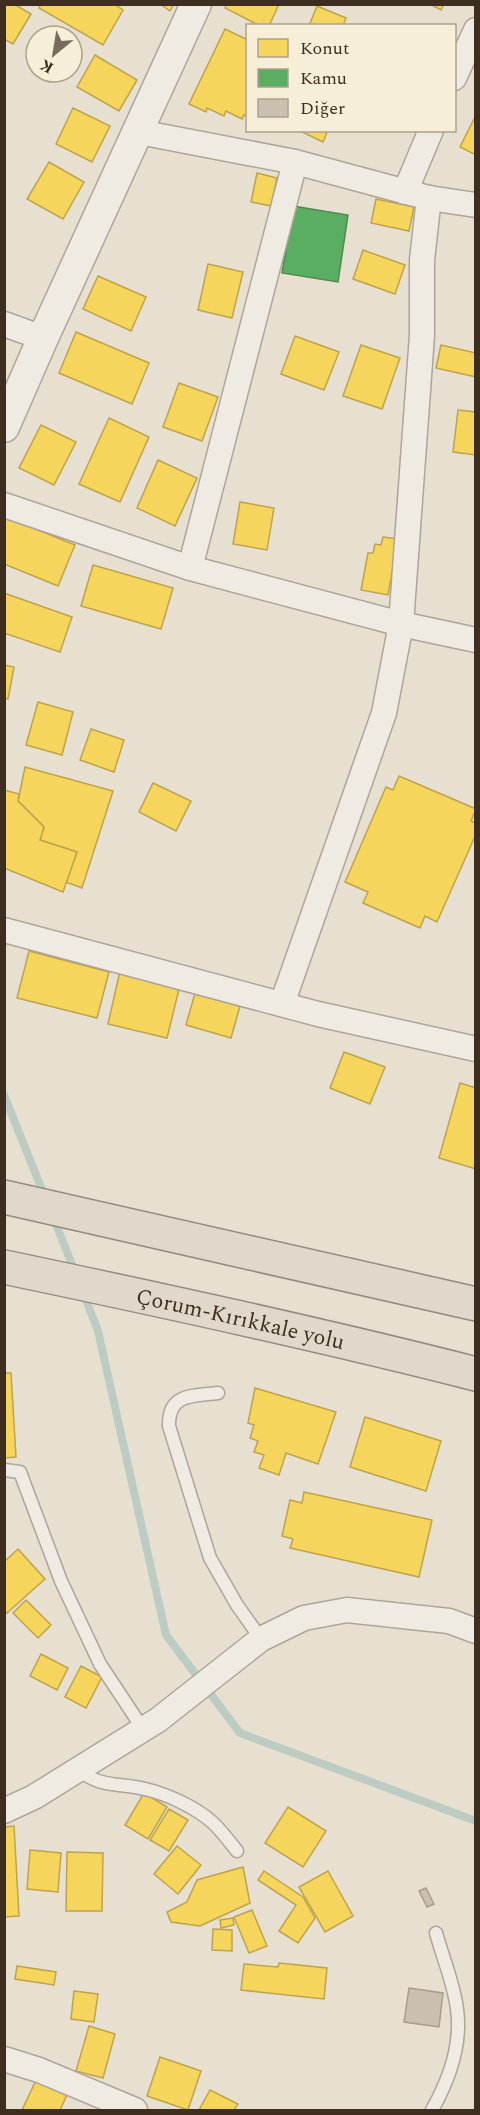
<svg xmlns="http://www.w3.org/2000/svg" width="480" height="2115" viewBox="0 0 480 2115" font-family="Spectral,serif">
  <style>
    .homes { fill: #f6d55c; stroke: #bea34a; stroke-width: 1.5 }
    .public { fill: #5aae61; stroke: #51884e; stroke-width: 1.5 }
    .lines { fill: none; stroke-linecap: round; stroke-linejoin: round }
    .stream { stroke: #bcccc2; stroke-width: 8 }
    .building { fill: #cbbfb2; stroke: #a89c90; stroke-width: 1.5 }
    .service-casing { stroke: #ada599; stroke-width: 15 }
    .minor-casing { stroke: #ada599; stroke-width: 27 }
    .tertiary-casing { stroke: #ada599; stroke-width: 33 }
    .trunk-casing { stroke: #928b80; stroke-width: 36 }
    .service { stroke: #efebe3; stroke-width: 12 }
    .minor { stroke: #efebe3; stroke-width: 24 }
    .tertiary { stroke: #efebe3; stroke-width: 30 }
    .trunk { stroke: #e0d9cb; stroke-width: 33 }
    .labels { text-anchor: middle; stroke-width: 6; stroke-linejoin: round; paint-order: stroke }
    .street-label { font-size: 22px; fill: #3d2e20; stroke: #f7eed8 }
  </style>
  <rect width="100%" height="100%" fill="#e7e0d1"/>
  <g class="homes">
    <polygon points="4,4 14,4 31,14 13,44 4,39"/>
    <polygon points="41,4 114,4 123,10 103,45 39,8"/>
    <polygon points="160,4 174,4 170,11"/>
    <polygon points="227,4 279,4 269,26 260,26 225,8"/>
    <polygon points="430,4 444,4 441,10"/>
    <polygon points="317,6 346,18 343,26 309,26"/>
    <polygon points="225,29 248,40 248,117 244,115 242,119 226,111 224,116 207,108 206,112 189,104"/>
    <polygon points="95,55 137,80 119,111 77,87"/>
    <polygon points="73,108 110,126 92,162 56,144"/>
    <polygon points="476,115 476,155 460,147"/>
    <polygon points="298,130 328,130 323,142"/>
    <polygon points="49,162 84,182 63,219 27,199"/>
    <polygon points="257,173 277,178 271,206 251,202"/>
    <polygon points="376,199 414,207 409,231 371,223"/>
    <polygon points="363,250 405,265 395,294 353,279"/>
    <polygon points="208,264 243,272 232,318 198,310"/>
    <polygon points="98,276 146,297 131,331 83,309"/>
    <polygon points="76,332 149,363 132,404 59,373"/>
    <polygon points="295,336 339,352 324,390 281,374"/>
    <polygon points="361,345 400,358 382,409 343,396"/>
    <polygon points="441,345 476,353 476,377 436,368"/>
    <polygon points="179,383 218,397 202,441 163,427"/>
    <polygon points="458,410 476,412 476,455 453,452"/>
    <polygon points="109,418 149,437 120,502 79,484"/>
    <polygon points="41,425 76,442 54,485 19,468"/>
    <polygon points="158,460 197,478 175,526 137,508"/>
    <polygon points="240,502 274,508 267,550 233,544"/>
    <polygon points="4,516 75,545 58,586 4,564"/>
    <polygon points="383,537 398,539 388,595 361,590 368,553 373,553 375,544 381,545"/>
    <polygon points="93,565 173,588 161,629 81,606"/>
    <polygon points="4,593 72,617 60,652 4,633"/>
    <polygon points="4,665 14,667 8,699 4,698"/>
    <polygon points="38,702 73,712 62,755 26,745"/>
    <polygon points="91,729 124,740 114,772 80,760"/>
    <polygon points="25,767 113,791 82,888 66,882 77,852 40,840 44,827 18,801"/>
    <polygon points="399,776 476,809 471,821 476,823 476,834 437,922 425,916 420,928 363,903 368,892 345,882 386,787 393,790"/>
    <polygon points="153,783 191,801 176,831 139,812"/>
    <polygon points="4,790 19,794 18,801 44,827 40,840 77,852 63,892 4,868"/>
    <polygon points="29,951 109,972 97,1018 17,998"/>
    <polygon points="120,971 180,985 167,1038 108,1024"/>
    <polygon points="197,986 242,999 231,1038 186,1025"/>
    <polygon points="344,1052 385,1067 370,1104 330,1088"/>
    <polygon points="460,1083 476,1088 476,1169 439,1158"/>
    <polygon points="4,1373 11,1373 16,1457 4,1458"/>
    <polygon points="255,1388 336,1412 318,1464 286,1453 279,1475 259,1468 264,1455 254,1452 258,1441 250,1438 254,1425 248,1423"/>
    <polygon points="365,1417 441,1441 426,1491 350,1467"/>
    <polygon points="304,1492 432,1520 419,1577 290,1548 293,1539 282,1536 290,1500 302,1503"/>
    <polygon points="18,1549 45,1579 7,1613 4,1610 4,1562"/>
    <polygon points="26,1600 51,1625 38,1638 13,1613"/>
    <polygon points="41,1654 68,1668 57,1690 30,1676"/>
    <polygon points="81,1666 102,1677 86,1708 65,1697"/>
    <polygon points="144,1793 167,1807 148,1839 125,1825"/>
    <polygon points="288,1807 326,1831 303,1867 265,1843"/>
    <polygon points="169,1809 188,1820 169,1851 150,1840"/>
    <polygon points="14,1826 19,1916 4,1917 4,1827"/>
    <polygon points="177,1846 201,1865 178,1894 154,1874"/>
    <polygon points="30,1850 61,1853 58,1892 27,1889"/>
    <polygon points="67,1852 103,1853 102,1911 66,1911"/>
    <polygon points="243,1867 250,1903 200,1926 171,1922 167,1912 187,1902 197,1880"/>
    <polygon points="264,1871 303,1897 315,1918 298,1943 279,1931 296,1905 258,1880"/>
    <polygon points="328,1871 353,1916 325,1932 299,1887"/>
    <polygon points="252,1910 267,1946 249,1953 234,1917"/>
    <polygon points="233,1918 234,1925 221,1928 220,1920"/>
    <polygon points="213,1929 232,1930 232,1951 212,1950"/>
    <polygon points="279,1963 327,1968 324,1999 241,1990 244,1964 278,1967"/>
    <polygon points="17,1966 56,1972 54,1985 15,1979"/>
    <polygon points="74,1991 98,1994 94,2022 71,2019"/>
    <polygon points="89,2026 115,2034 103,2078 76,2071"/>
    <polygon points="160,2057 201,2071 188,2110 147,2096"/>
    <polygon points="39,2074 70,2088 60,2110 22,2110"/>
    <polygon points="210,2090 238,2104 234,2110 199,2110"/>
  </g>
  <polygon class="public" points="293,206 348,215 338,282 282,273"/>
  <g class="lines">
    <g class="stream">
      <polyline points="4,1095 45,1197"/>
      <polyline points="53,1217 75,1272"/>
      <polyline points="83,1292 98,1331 166,1635 240,1733 476,1821"/>
    </g>
  </g>
  <g class="building">
    <polygon points="426,1888 434,1904 427,1907 419,1891"/>
    <polygon points="409,1988 443,1993 439,2027 404,2022"/>
  </g>
  <g class="lines">
    <defs>
      <g id="service">
        <path d="M 218,1393 C 193,1396 168,1393 169,1426 L 210,1558 L 237,1605 L 261,1639"/>
        <polyline points="4,1470 20,1472 61,1581 100,1664 143,1729"/>
        <path d="M 79,1769 C 98,1788 121,1783 145,1789 C 167,1794 195,1807 212,1822 C 221,1830 229,1841 237,1851"/>
        <path d="M 432,2110 C 449,2080 462,2045 457,2009 C 454,1984 443,1958 436,1933"/>
      </g>
      <g id="minor">
        <polyline points="454,78 476,30"/>
        <polyline points="139,132 295,162 429,198 476,205"/>
        <polyline points="405,192 431,130"/>
        <polyline points="4,324 43,338"/>
        <polyline points="4,505 190,568 401,624 476,640"/>
        <polyline points="190,568 295,162"/>
        <polyline points="4,930 318,1014 476,1049"/>
        <polyline points="282,1004 384,713 401,624 422,335 422,260 429,198"/>
        <polyline points="4,1811 34,1797 158,1720 261,1639 304,1618 347,1610 449,1621 476,1631"/>
        <polyline points="4,2059 39,2070 135,2110"/>
      </g>
      <polyline id="tertiary" points="4,427 43,338 196,4"/>
      <g id="trunk">
        <polyline points="4,1197 476,1304"/>
        <path id="s1" d="M 4,1267 C 162,1300 320,1334 476,1374"/>
      </g>
    </defs>
    <use href="#service" class="service-casing"/>
    <use href="#minor" class="minor-casing"/>
    <use href="#tertiary" class="tertiary-casing"/>
    <use href="#trunk" class="trunk-casing"/>
    <use href="#service" class="service"/>
    <use href="#minor" class="minor"/>
    <use href="#tertiary" class="tertiary"/>
    <use href="#trunk" class="trunk"/>
  </g>
  <g class="labels">
    <g class="street-label">
      <text dy="8" stroke="none"><textPath href="#s1" startOffset="242">Çorum-Kırıkkale yolu</textPath></text>
    </g>
  </g>
  <rect width="480" height="2115" fill="none" stroke="#3d2e20" stroke-width="12"/>
  <rect x="246" y="24" width="210" height="108" fill="#f7eed8" stroke="#ada18e" stroke-width="1.5"/>
  <rect x="258" y="39" width="30" height="18" fill="#f6d55c" stroke="#ada18e" stroke-width="1.5"/>
  <text x="300" y="54" font-size="18" fill="#3d2e20">Konut</text>
  <rect x="258" y="69" width="30" height="18" fill="#5aae61" stroke="#ada18e" stroke-width="1.5"/>
  <text x="300" y="84" font-size="18" fill="#3d2e20">Kamu</text>
  <rect x="258" y="99" width="30" height="18" fill="#cbbfb2" stroke="#ada18e" stroke-width="1.5"/>
  <text x="300" y="114" font-size="18" fill="#3d2e20">Diğer</text>
  <g transform="translate(54 54) rotate(210)"><circle r="28" fill="#f7eed8" stroke="#ada18e" stroke-width="1.5"/>
  <path d="M0-4.5L10 22L0 15L-10 22Z" fill="#786c5e"/>
  <text y="-9" font-size="16" font-weight="bold" text-anchor="middle" fill="#3d2e20">K</text>
  </g>
</svg>
